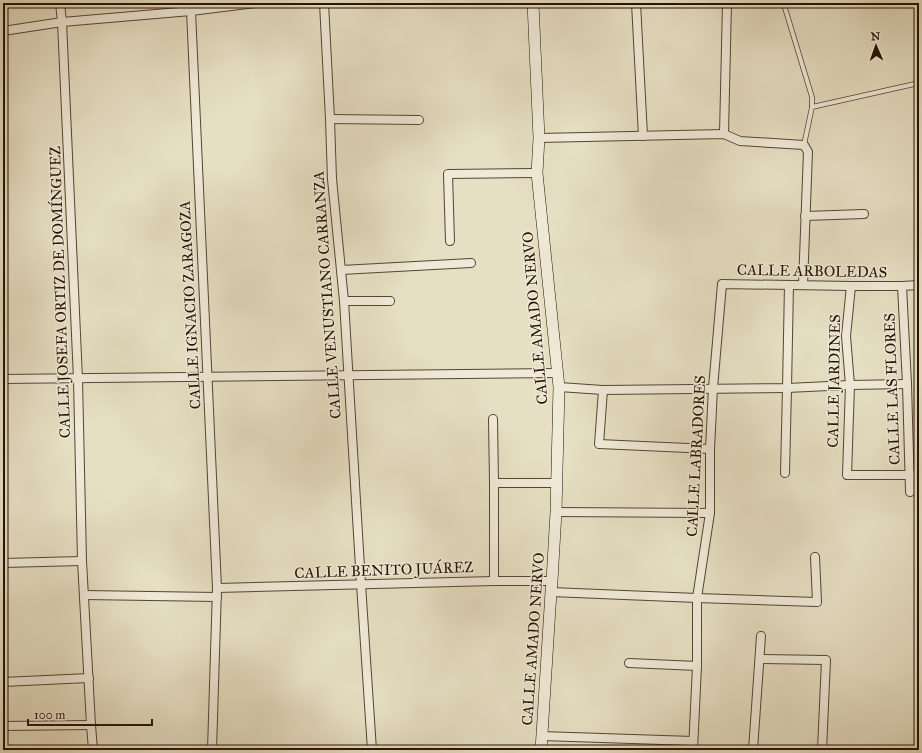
<svg xmlns="http://www.w3.org/2000/svg" width="922" height="753" viewBox="0 0 922 753" font-family="'IM FELL Great Primer',serif">
  <style>
    .lines { fill: none; stroke-linecap: round; stroke-linejoin: round }
    .lane-casing { stroke: #564433; stroke-width: 5.5 }
    .street-casing { stroke: #564433; stroke-width: 10 }
    .secondary-casing { stroke: #261103; stroke-width: 12 }
    .lane { stroke: #efead8; stroke-width: 4 }
    .street { stroke: #efead8; stroke-width: 8 }
    .secondary { stroke: #efead8; stroke-width: 11 }
    .labels { text-anchor: middle; stroke-width: 3; stroke-linejoin: round; paint-order: stroke }
    .street-label { font-size: 15px; fill: #261103; stroke: #efead8 }
  </style>
  <rect width="100%" height="100%" fill="#e6dfc3"/>
  <filter id="stains"><feTurbulence type="fractalNoise" baseFrequency=".005" numOctaves="4"/><feColorMatrix values="0 0 0 0 .2 0 0 0 0 .09 0 0 0 0 .02 0 0 0 .5 -.17"/></filter>
  <radialGradient id="worn" r=".72"><stop offset=".6" stop-color="#630" stop-opacity="0"/><stop offset="1" stop-color="#630" stop-opacity=".3"/></radialGradient>
  <g class="lines">
    <defs>
      <g id="lane">
        <polyline points="785,8 812,97 812,107 804,145"/>
        <polyline points="812,107 919,83"/>
      </g>
      <g id="street">
        <polyline points="60,3 62,22 78,379 82,561 91,725 93,750"/>
        <polyline points="324,3 330,119 332,179 344,301 361,584 372,750"/>
        <polyline points="636,3 643,136"/>
        <polyline points="191,11 217,588 212,750"/>
        <polyline points="3,31 62,22 191,11 256,3"/>
        <polyline points="330,119 419,120"/>
        <polyline points="724,134 727,3"/>
        <polyline points="539,138 724,134 740,141 804,145 808,152 803,285"/>
        <polyline points="805,216 864,214"/>
        <polyline points="450,241 448,174 537,173"/>
        <polyline points="341,270 471,263"/>
        <polyline points="851,286 846,336 850,385 847,475 919,475"/>
        <polyline points="902,286 907,384 910,492"/>
        <polyline points="344,301 390,301"/>
        <polyline points="3,379 557,373"/>
        <polyline points="559,387 603,390 787,388 850,385 907,384"/>
        <polyline points="603,390 599,444 710,449"/>
        <polyline points="493,419 494,483 494,581"/>
        <polyline points="785,473 787,388 789,285"/>
        <polyline points="494,483 556,483"/>
        <polyline points="556,512 710,513"/>
        <polyline points="3,563 82,561"/>
        <polyline points="217,588 494,581 552,581"/>
        <polyline points="551,592 697,598 817,602 815,557"/>
        <polyline points="84,595 217,597"/>
        <polyline points="760,659 826,660 822,750"/>
        <polyline points="629,663 697,666"/>
        <polyline points="3,682 89,678"/>
        <polyline points="3,726 91,725"/>
        <polyline points="541,736 693,741"/>
        <polyline points="693,750 697,666 697,598 710,513 710,449 713,388 722,284 851,286 902,286 919,285"/>
        <polyline points="753,750 761,636"/>
      </g>
      <polyline id="secondary" points="533,3 539,138 537,173 559,387 556,512 552,581 551,592 541,750"/>
    </defs>
    <use href="#lane" class="lane-casing"/>
    <use href="#street" class="street-casing"/>
    <use href="#secondary" class="secondary-casing"/>
    <use href="#lane" class="lane"/>
    <use href="#street" class="street"/>
    <use href="#secondary" class="secondary"/>
  </g>
  <g class="labels">
    <g class="street-label">
      <text transform="translate(812 271) rotate(1)" y="5">CALLE ARBOLEDAS</text>
      <text transform="translate(60 292) rotate(-92)" y="5">CALLE JOSEFA ORTIZ DE DOMÍNGUEZ</text>
      <text transform="translate(327 295) rotate(-94)" y="5">CALLE VENUSTIANO CARRANZA</text>
      <text transform="translate(190 305) rotate(-93)" y="5">CALLE IGNACIO ZARAGOZA</text>
      <text transform="translate(535 318) rotate(-95)" y="5">CALLE AMADO NERVO</text>
      <text transform="translate(834 381) rotate(-89)" y="5">CALLE JARDINES</text>
      <text transform="translate(892 389) rotate(-92)" y="5">CALLE LAS FLORES</text>
      <text transform="translate(696 456) rotate(-87)" y="5">CALLE LABRADORES</text>
      <text transform="translate(384 570) rotate(-2)" y="5">CALLE BENITO JUÁREZ</text>
      <text transform="translate(533 639) rotate(-86)" y="5">CALLE AMADO NERVO</text>
    </g>
  </g>
  <rect width="922" height="753" fill="none" stroke="#e6dfc3" stroke-width="16"/>
  <rect x="4" y="4" width="914" height="745" fill="none" stroke="#261103" stroke-width="2"/>
  <rect x="8" y="8" width="906" height="737" fill="none" stroke="#261103"/>
  <g transform="translate(876 46) rotate(358)" stroke="#efead8" stroke-width="3" paint-order="stroke">
  <path d="M0-3L7 15L0 10L-7 15Z" fill="#261103"/>
  <text y="-6" font-size="11" font-weight="bold" text-anchor="middle" fill="#261103">N</text>
  </g>
  <path d="M28 719v6h124v-6" fill="none" stroke="#261103" stroke-width="2"/>
  <text x="34" y="719" font-size="12" fill="#261103" stroke="#efead8" stroke-width="3" paint-order="stroke">100 m</text>
  <rect width="100%" height="100%" filter="url(#stains)"/>
  <rect width="100%" height="100%" fill="url(#worn)"/>
</svg>
